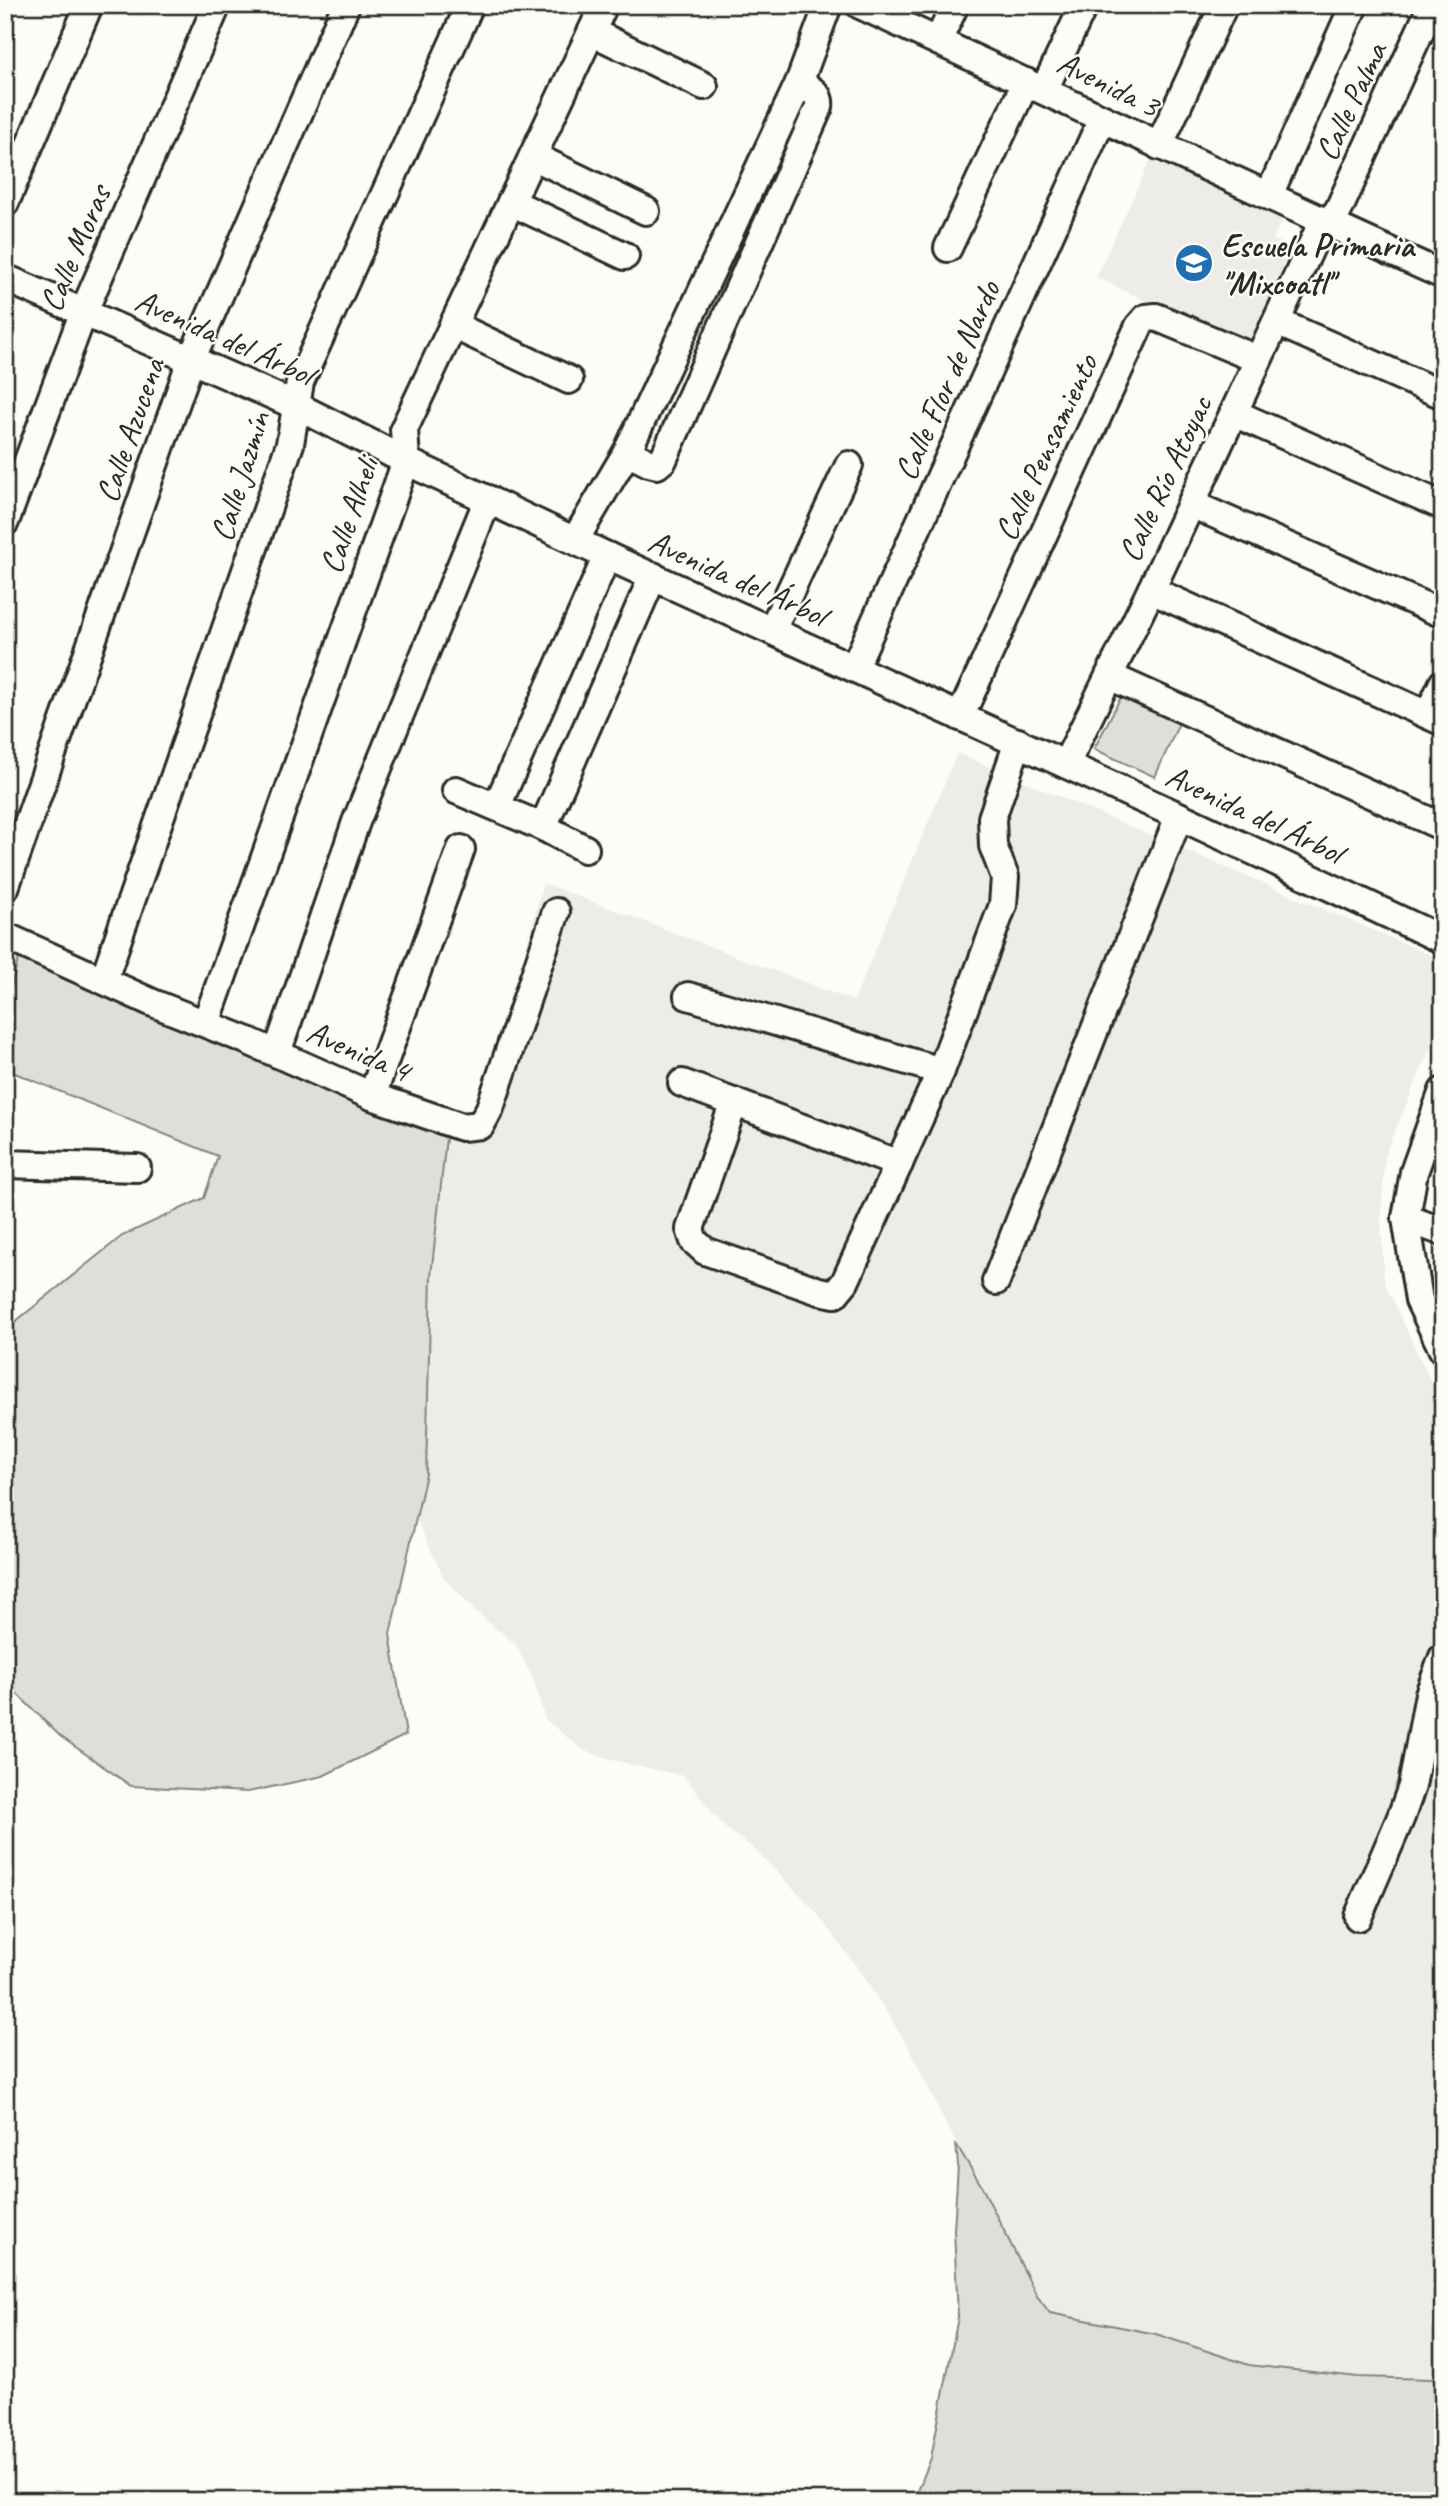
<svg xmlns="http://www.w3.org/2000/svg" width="1448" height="2506" viewBox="0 0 1448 2506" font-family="Caveat,sans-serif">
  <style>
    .built { fill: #edece8 }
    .green { fill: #dfdeda; stroke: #858482; stroke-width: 2 }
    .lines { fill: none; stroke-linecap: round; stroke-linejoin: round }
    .minor-casing { stroke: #2b2b2b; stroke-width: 32 }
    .minor { stroke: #fdfcf7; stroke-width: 26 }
    .labels { text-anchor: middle; stroke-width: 5; stroke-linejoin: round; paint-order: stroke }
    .street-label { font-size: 33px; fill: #2b2b2b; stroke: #fdfcf7 }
    .poi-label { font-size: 33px; font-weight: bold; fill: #2b2b2b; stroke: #fdfcf7; text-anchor: start }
  </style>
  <rect width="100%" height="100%" fill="#fdfcf7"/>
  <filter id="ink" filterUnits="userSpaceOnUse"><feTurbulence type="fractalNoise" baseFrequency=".0143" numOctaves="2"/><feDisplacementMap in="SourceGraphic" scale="14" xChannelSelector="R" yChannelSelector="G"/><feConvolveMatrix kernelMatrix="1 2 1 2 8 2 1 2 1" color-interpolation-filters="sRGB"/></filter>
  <g filter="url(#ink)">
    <g class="built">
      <polygon points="1152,157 1282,220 1273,239 1293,249 1246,349 1096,277"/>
      <polygon points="957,753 1443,960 1443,1018 1385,1154 1381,1219 1384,1281 1434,1389 1443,1400 1443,2377 1430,2379 1358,2377 1249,2365 1156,2334 1050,2313 1037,2296 981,2185 956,2144 908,2046 862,1974 812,1907 754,1849 723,1826 684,1776 616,1761 584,1751 545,1719 534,1681 515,1644 478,1613 444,1578 416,1519 426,1474 431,1276 446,1138 480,1125 543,883 854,1001"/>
    </g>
    <g class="green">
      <polygon points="1126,687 1184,712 1155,777 1094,749"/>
      <polygon points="20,953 372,1096 446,1138 431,1276 426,1474 390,1634 406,1735 323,1776 248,1792 131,1786 60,1736 5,1682 5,1330 122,1236 204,1198 218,1156 5,1069 5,1009"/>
      <polygon points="956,2144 981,2185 1037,2296 1050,2313 1156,2334 1249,2365 1358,2377 1430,2379 1443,2377 1443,2501 914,2501 931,2458 958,2317 954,2230 958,2165"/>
    </g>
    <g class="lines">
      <defs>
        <g id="minor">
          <path d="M 860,5 C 1054,95 1247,188 1443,275"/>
          <polyline points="592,32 704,86"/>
          <polyline points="938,41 955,5"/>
          <polyline points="1044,90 1084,5"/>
          <polyline points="1159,146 1224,5"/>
          <polyline points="533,156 646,211"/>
          <polyline points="1269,195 1354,5"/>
          <polyline points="511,202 625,256"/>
          <polyline points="5,203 89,5"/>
          <polyline points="948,248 1026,82"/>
          <polyline points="5,278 297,406 406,461 607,556 1179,816 1443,940"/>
          <polyline points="1277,322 1443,395"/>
          <polyline points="453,325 569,380"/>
          <polyline points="1234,413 1443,506"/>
          <path d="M 627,452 L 649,463 L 657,465 L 663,460 L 819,107 C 821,93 810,89 799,83"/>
          <polyline points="1191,504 1443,614"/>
          <polyline points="5,522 84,311 217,5"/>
          <polyline points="575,540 627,452 799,83 828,5"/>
          <polyline points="1151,590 1443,722"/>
          <polyline points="772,630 849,465"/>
          <polyline points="854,668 1102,119"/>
          <polyline points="1109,676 1443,827"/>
          <polyline points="1428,715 1443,683"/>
          <polyline points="960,717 1139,326 1146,318 1156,317 1257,359"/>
          <polyline points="1066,764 1151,590 1317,234 1338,211 1432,5"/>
          <polyline points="456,790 543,827 585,849"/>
          <polyline points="497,806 607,556"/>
          <polyline points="543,827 653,576"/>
          <polyline points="5,888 191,360 346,5"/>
          <polyline points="5,936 153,1003 246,1040 372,1096 462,1127 481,1125 490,1108 556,912"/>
          <polyline points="104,979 290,444 300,382 470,5"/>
          <polyline points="688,996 941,1071"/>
          <polyline points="206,1023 406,461 404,429 604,5"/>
          <polyline points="277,1053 356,822 488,499"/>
          <polyline points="682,1083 899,1164"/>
          <polyline points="1443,1091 1414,1172 1406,1218 1419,1300 1443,1350"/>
          <polyline points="372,1096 461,849"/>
          <polyline points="734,1102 690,1229 694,1241 705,1251 819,1291 835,1294 845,1282 941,1071 1003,905 1005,877 993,846 992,818 1018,742"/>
          <polyline points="5,1164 137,1168"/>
          <polyline points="1406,1218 1443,1232"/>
          <polyline points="996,1281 1179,816"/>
          <polyline points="1358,1917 1401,1817 1412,1786 1429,1694 1443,1657"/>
        </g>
      </defs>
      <use href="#minor" class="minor-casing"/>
      <use href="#minor" class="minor"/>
    </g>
  </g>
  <defs>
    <symbol id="school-disc" viewBox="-11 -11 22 22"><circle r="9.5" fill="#1f6fb2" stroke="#fdfcf7"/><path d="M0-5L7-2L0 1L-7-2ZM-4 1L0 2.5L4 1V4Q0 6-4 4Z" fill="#fff"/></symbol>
  </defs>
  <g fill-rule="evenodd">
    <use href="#school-disc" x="1172" y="241" width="44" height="44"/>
  </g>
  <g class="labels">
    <g class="street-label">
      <text transform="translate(1109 83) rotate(26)" y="12">Avenida 3</text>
      <text transform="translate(1350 101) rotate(-65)" y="12">Calle Palma</text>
      <text transform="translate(74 248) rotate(-67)" y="12">Calle Moras</text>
      <text transform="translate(225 336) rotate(24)" y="12">Avenida del Árbol</text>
      <text transform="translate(946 380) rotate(-66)" y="12">Calle Flor de Nardo</text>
      <text transform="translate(129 430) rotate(-71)" y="12">Calle Azucena</text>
      <text transform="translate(1045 447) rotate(-65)" y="12">Calle Pensamiento</text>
      <text transform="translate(239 476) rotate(-73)" y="12">Calle Jazmín</text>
      <text transform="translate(1164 478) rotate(-65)" y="12">Calle Río Atoyac</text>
      <text transform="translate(348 515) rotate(-71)" y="12">Calle Alheli</text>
      <text transform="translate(738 577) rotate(24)" y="12">Avenida del Árbol</text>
      <text transform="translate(1255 813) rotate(25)" y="12">Avenida del Árbol</text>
      <text transform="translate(359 1050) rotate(23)" y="12">Avenida 4</text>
    </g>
    <g class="poi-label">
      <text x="1221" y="256">Escuela Primaria<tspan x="1221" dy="38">"Mixcoatl"</tspan></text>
    </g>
  </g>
  <rect width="1448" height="2506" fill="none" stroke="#fdfcf7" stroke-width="28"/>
  <rect x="14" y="14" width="1420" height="2478" fill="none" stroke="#2b2b2b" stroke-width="2.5" filter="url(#ink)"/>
</svg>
